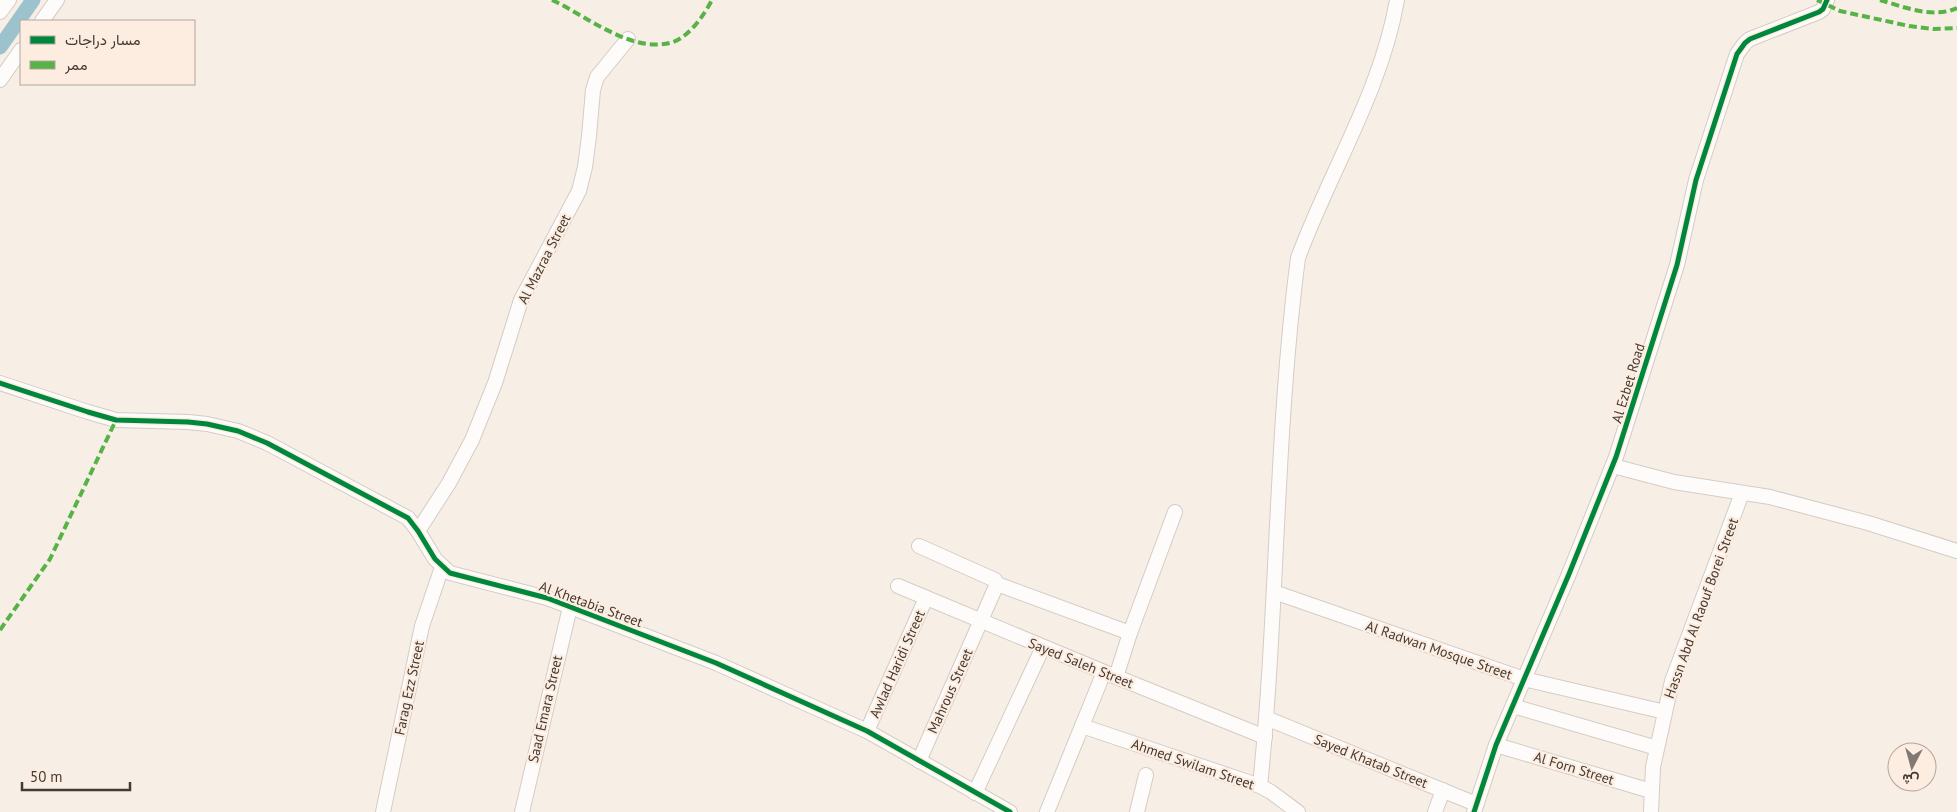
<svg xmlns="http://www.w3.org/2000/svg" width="1957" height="812" viewBox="0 0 1957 812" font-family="'PT Sans',Vazirmatn,sans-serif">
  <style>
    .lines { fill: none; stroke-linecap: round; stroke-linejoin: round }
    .canal { stroke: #9cc3cd; stroke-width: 15 }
    .minor-casing { stroke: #d4ccc5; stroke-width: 16 }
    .minor { stroke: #fefcfb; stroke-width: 14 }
    .quiet { stroke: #57b346; stroke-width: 4; stroke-dasharray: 8 4; stroke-linecap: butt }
    .cycleway-casing { stroke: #fdede0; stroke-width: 8 }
    .cycleway { stroke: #00873e; stroke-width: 5 }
    .labels { text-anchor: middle; stroke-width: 4.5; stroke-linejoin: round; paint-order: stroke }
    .street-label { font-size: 14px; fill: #433a34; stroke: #fdede0 }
  </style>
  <rect width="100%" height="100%" fill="#f7eee6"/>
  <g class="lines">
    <polyline class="canal" points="0,47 33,0"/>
    <defs>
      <g id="minor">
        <polyline points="0,12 9,0"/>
        <polyline points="42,21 57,0"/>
        <polyline points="0,80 21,50"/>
        <polyline points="0,383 88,412 116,420 188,422 207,424 238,431 267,443 408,518 418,531 435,559 450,573 547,598 716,663 867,731 1010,812"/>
        <polyline points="1613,466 1674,482 1770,497 1868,523 1957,551"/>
        <polyline points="418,531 449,483 472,440 495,383 521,300 579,191 585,167 589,136 593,90 597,77 628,39"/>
        <polyline points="997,584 1130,633"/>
        <polyline points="898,586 1104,672 1265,737"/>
        <polyline points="1274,592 1524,679 1665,712"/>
        <polyline points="1116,677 1130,633 1175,512"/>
        <polyline points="1513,706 1657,748"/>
        <polyline points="1266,718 1476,804"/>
        <polyline points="1082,726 1260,786 1271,792 1298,812"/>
        <polyline points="867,731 926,598"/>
        <polyline points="1496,745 1651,791"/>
        <polyline points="919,761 997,584 995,580 919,546"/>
        <path d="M 1260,786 C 1278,611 1275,434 1298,258 C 1330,171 1381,92 1397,0"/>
        <polyline points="975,793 1043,647"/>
        <polyline points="383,812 422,626 442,567"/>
        <polyline points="522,812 570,607"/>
        <polyline points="1047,812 1104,672"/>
        <polyline points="1137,812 1146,775"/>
        <polyline points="1435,812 1443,790"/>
        <polyline points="1474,812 1496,745 1569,574 1616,457 1677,265 1696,180 1737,54 1745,43 1750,39 1819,12 1823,9 1827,0"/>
        <polyline points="1651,812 1653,767 1672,681 1742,493"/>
      </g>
    </defs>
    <use href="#minor" class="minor-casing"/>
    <use href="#minor" class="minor"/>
    <g class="quiet">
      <path d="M 552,0 C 587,16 633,55 673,42 C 690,36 704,15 712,0"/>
      <polyline points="1817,0 1840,11 1909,26 1933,29 1957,28"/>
      <path d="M 1880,0 C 1904,7 1933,19 1957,8"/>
      <polyline points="0,630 50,559 116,420"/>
    </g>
    <defs>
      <g id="cycleway">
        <polyline points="0,383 88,412 116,420 188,422 207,424 238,431 267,443 408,518 418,531 435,559 450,573 547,598 716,663 867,731 1010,812"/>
        <polyline points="1474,812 1496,745 1569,574 1616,457 1677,265 1696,180 1737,54 1745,43 1750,39 1819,12 1823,9 1827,0"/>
      </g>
    </defs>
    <use href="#cycleway" class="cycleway-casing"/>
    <use href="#cycleway" class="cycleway"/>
  </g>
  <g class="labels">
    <g class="street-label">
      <text transform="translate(544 259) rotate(-63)" y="5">Al Mazraa Street</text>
      <text transform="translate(1628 383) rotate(-73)" y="5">Al Ezbet Road</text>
      <text transform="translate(591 604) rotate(20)" y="5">Al Khetabia Street</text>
      <text transform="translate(1701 608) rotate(-70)" y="5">Hassn Abd Al Raouf Borei Street</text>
      <text transform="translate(1439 650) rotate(19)" y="5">Al Radwan Mosque Street</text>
      <text transform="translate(1081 663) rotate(22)" y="5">Sayed Saleh Street</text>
      <text transform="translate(897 664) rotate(-66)" y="5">Awlad Haridi Street</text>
      <text transform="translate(409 688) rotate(-78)" y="5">Farag Ezz Street</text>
      <text transform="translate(950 691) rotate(-66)" y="5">Mahrous Street</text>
      <text transform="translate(545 709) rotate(-77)" y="5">Saad Emara Street</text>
      <text transform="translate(1371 761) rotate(22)" y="5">Sayed Khatab Street</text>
      <text transform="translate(1193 764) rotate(19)" y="5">Ahmed Swilam Street</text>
      <text transform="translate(1574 768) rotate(17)" y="5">Al Forn Street</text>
    </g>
  </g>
  <rect x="20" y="20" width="175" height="65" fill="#fdede0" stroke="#b3a59b"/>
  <rect x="30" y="36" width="25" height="8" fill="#00873e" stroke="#b3a59b"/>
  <text x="65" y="45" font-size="15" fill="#433a34">مسار دراجات</text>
  <rect x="30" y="61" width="25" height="8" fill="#57b346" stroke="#b3a59b"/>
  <text x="65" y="70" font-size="15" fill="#433a34">ممر</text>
  <g transform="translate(1912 767) rotate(186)"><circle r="24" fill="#fdede0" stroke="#b3a59b"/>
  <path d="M0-4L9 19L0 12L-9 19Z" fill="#827972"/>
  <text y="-8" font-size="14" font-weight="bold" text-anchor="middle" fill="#433a34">ش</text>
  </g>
  <path d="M22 782v8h108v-8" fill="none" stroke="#433a34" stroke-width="2.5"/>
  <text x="30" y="782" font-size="15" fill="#433a34" stroke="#fdede0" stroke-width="4" paint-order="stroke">50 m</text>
</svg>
